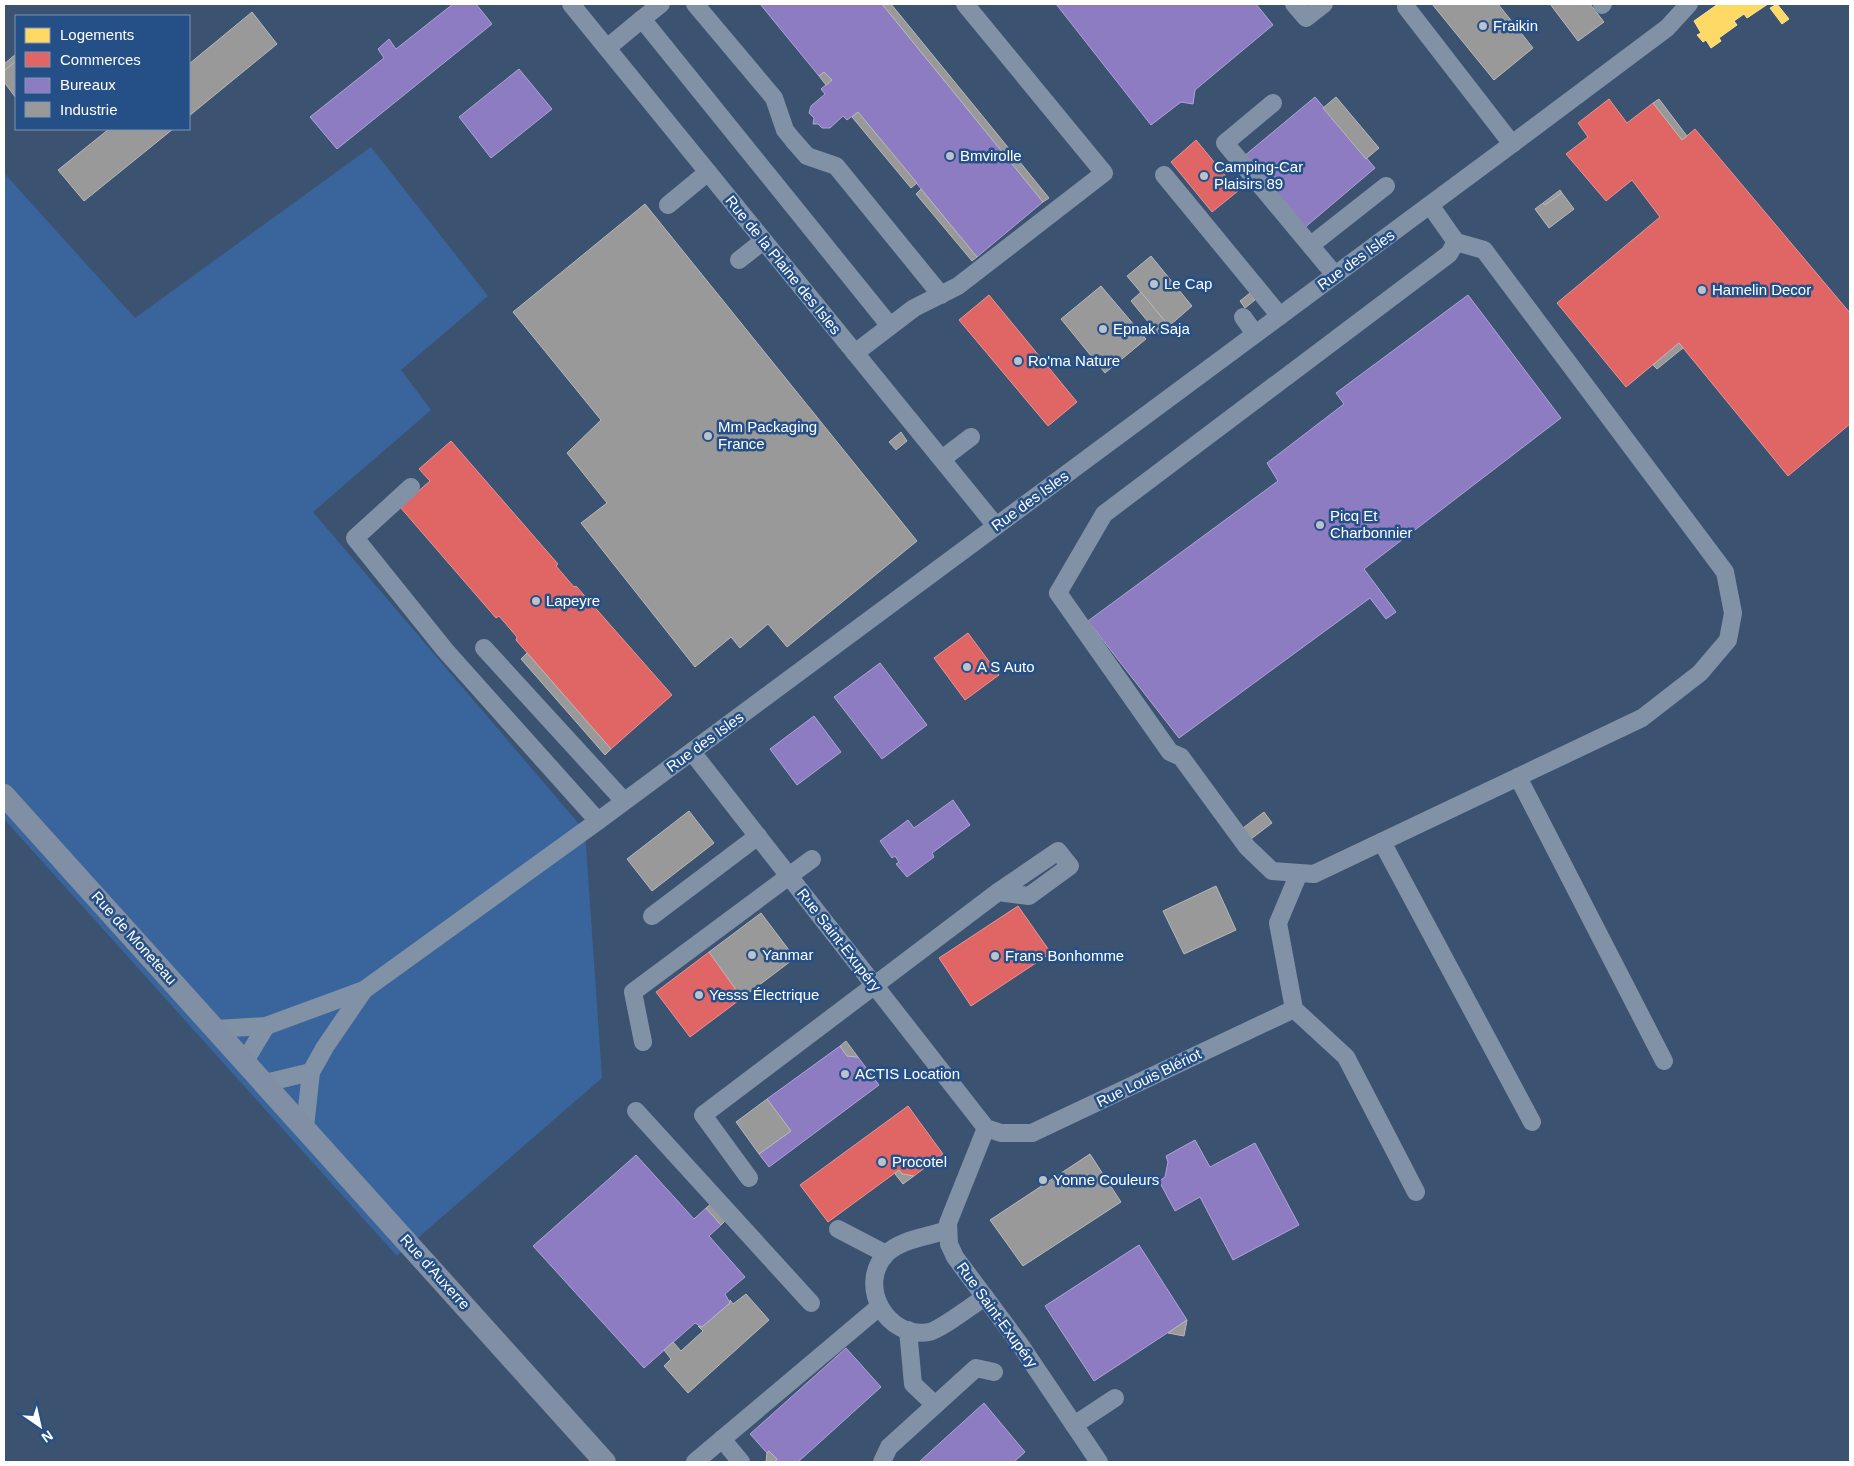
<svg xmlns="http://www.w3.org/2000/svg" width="1854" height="1466" viewBox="0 0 1854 1466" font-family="Arial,sans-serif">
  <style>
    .green { fill: #39659c }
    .homes { fill: #ffd966; stroke: #ffe494 }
    .shops { fill: #e06666; stroke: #e99494 }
    .offices { fill: #8e7cc3; stroke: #b0a3d5 }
    .industry { fill: #999; stroke: #b8b8b8 }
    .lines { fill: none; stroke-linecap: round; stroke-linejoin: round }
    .minor { stroke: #8292a6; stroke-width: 18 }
    .major { stroke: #818fa4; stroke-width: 22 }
    .poi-dot { fill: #bac2cd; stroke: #254f87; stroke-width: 2 }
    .labels { text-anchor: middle; stroke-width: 5; stroke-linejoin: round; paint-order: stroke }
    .poi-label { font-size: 15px; fill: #fff; stroke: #254f87; text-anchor: start }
    .street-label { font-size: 15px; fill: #fff; stroke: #254f87 }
  </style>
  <rect width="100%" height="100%" fill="#3b5271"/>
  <polygon class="green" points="371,147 488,296 401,370 431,410 313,512 585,831 602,1078 397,1256 4,819 4,173 135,318"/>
  <g class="homes">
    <polygon points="1718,4 1768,4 1747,18 1744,14 1734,21 1737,25 1719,38 1721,41 1711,48 1706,40 1703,42 1697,35 1701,33 1694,21"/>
    <polygon points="1777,4 1789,19 1782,24 1770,8"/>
  </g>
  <g class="shops">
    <polygon points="1609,99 1627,123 1653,103 1682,140 1695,129 1850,313 1850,424 1788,476 1679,343 1626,387 1557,303 1660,217 1632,180 1606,201 1566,154 1588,137 1578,123"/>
    <polygon points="1196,140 1238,191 1212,212 1171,162"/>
    <polygon points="989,295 1077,402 1048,426 959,320"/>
    <polygon points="451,441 558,564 556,566 574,587 576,586 672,695 611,749 516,640 517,637 499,616 496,618 400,507 430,481 419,469"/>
    <polygon points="968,633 999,675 965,700 934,658"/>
    <polygon points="1018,906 1051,953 971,1006 939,958"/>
    <polygon points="709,952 742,998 690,1037 656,992"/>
    <polygon points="908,1106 943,1154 914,1176 902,1174 899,1170 828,1222 800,1185"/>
  </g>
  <g class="offices">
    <polygon points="453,4 476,4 492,24 337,149 310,117 384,58 378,49 389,39 396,49"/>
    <polygon points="760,4 882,4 1043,202 977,257 858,112 847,120 843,116 830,128 822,128 818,124 813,124 814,118 809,113 811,106 825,94 821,89 832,80 824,72 819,76"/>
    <polygon points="1056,4 1256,4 1273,25 1195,90 1193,104 1181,102 1151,125"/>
    <polygon points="519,69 552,109 491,158 459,117"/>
    <polygon points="1315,97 1375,168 1303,229 1243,157"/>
    <polygon points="1468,295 1561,418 1364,569 1396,612 1386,619 1370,598 1179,738 1088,621 1278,481 1267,463 1344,404 1336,393"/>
    <polygon points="880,663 927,725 882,759 834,697"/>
    <polygon points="814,716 841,752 797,785 770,749"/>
    <polygon points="953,800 970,825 932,853 934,857 907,877 896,864 899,862 895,856 892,858 880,841 908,820 914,828"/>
    <polygon points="840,1046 847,1056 858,1057 879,1085 769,1167 759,1154 791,1131 767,1099"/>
    <polygon points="1195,1140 1210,1167 1255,1143 1299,1225 1233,1260 1200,1197 1175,1211 1159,1181 1165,1177 1168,1162 1166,1156"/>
    <polygon points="636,1155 694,1219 706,1208 721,1225 709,1236 745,1277 725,1294 730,1303 702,1327 695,1323 644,1368 533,1246"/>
    <polygon points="1139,1245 1187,1320 1094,1381 1045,1306"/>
    <polygon points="846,1348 881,1387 798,1462 775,1462 777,1459 769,1451 767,1453 750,1434"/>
    <polygon points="984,1403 1025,1452 1014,1462 919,1462"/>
  </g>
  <g class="industry">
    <polygon points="882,4 891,4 989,124 1049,198 1043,202"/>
    <polygon points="1432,4 1498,4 1533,48 1494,80"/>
    <polygon points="1550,4 1590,4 1604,22 1578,41"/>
    <polygon points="252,12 277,44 189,116 189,64"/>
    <polygon points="16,54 16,61 4,71 4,64"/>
    <polygon points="16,61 16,98 4,82 4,71"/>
    <polygon points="824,72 832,80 826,85 819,76"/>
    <polygon points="1336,97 1379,148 1366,159 1323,108"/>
    <polygon points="1659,99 1687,136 1682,140 1653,103"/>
    <polygon points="858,112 917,183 911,188 852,117"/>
    <polygon points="109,129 173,129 84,201 58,170"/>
    <polygon points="921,189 977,257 972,261 916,194"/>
    <polygon points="1560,190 1562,193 1545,205 1543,203"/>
    <polygon points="1562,193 1574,209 1549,228 1535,209 1543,203 1545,205"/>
    <polygon points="645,204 917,541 787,647 768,624 740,648 731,637 695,667 581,523 607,503 567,453 601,420 513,312"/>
    <polygon points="1151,256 1192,306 1169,326 1127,276"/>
    <polygon points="1101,286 1146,339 1105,373 1061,319"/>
    <polygon points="1141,292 1169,326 1158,334 1131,301"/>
    <polygon points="1250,293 1255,300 1245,308 1240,301"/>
    <polygon points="1679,343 1683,348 1657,369 1653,365"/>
    <polygon points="901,432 907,441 896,450 889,442"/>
    <polygon points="527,653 611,749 605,755 521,659"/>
    <polygon points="689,811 714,843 652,891 627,859"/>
    <polygon points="1264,812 1272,823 1251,839 1243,828"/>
    <polygon points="1216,886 1236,930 1184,954 1163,911"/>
    <polygon points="761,913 795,958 742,998 709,952"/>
    <polygon points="846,1041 858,1057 847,1056 840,1046"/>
    <polygon points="767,1099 791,1131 759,1154 736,1122"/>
    <polygon points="1090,1154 1121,1202 1023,1266 990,1220"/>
    <polygon points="899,1170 902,1174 914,1176 903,1184 895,1174"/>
    <polygon points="712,1203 727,1219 721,1225 706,1208"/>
    <polygon points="746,1294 769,1320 688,1393 664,1366 671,1359 664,1350 673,1342 681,1351 703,1331 698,1326 702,1327 730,1303 730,1300 733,1304"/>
    <polygon points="1187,1320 1184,1336 1168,1333"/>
    <polygon points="769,1451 777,1459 775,1462 766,1462 767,1453"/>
  </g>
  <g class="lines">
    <g class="minor">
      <polyline points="571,4 996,526"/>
      <polyline points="695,4 774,98 785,130 793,140 807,156 836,166 941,295"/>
      <polyline points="1294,4 1306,18 1324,4"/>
      <polyline points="1602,5 1603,4"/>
      <polyline points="1406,7 1512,144"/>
      <polyline points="642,19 661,4"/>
      <polyline points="607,48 642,19 890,326"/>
      <polyline points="1273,103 1225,143 1335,275"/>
      <polyline points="1164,175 1280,316"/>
      <polyline points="668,205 708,172"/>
      <polyline points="1430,205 1456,242 1484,250 1725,572 1733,613 1728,640 1700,673 1642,718 1314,874 1272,871 1247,847 1181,757 1170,752 1058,593 1104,514 1449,254 1456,242"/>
      <polyline points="1311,245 1386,186"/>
      <polyline points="739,260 763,241"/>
      <polyline points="1243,317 1255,334"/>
      <polyline points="855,353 914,308 958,286 1104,173 965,4"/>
      <polyline points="942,459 971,437"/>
      <polyline points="411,487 355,538 445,650 598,821"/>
      <polyline points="484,648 624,801"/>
      <polyline points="692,752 986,1128 1001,1133 1032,1133 1294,1009"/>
      <polyline points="1518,777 1664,1061"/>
      <polyline points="1382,842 1532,1122"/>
      <polyline points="1299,873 1278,923 1294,1009 1346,1057 1416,1192"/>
      <polyline points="652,916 758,836"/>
      <polyline points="216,1029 266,1026 364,990 598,821 1512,144 1667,28 1689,4"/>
      <polyline points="643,1042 633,992 812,859"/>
      <polyline points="245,1061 266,1026"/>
      <polyline points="265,1083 311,1072"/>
      <polyline points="636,1111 811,1303"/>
      <polyline points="305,1127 311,1072 325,1047 364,990"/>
      <polyline points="986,1128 948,1223 949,1244 955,1257 1019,1343 1099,1462"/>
      <polyline points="749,1178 703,1115 998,892 1058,851 1070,866 1029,896 998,892"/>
      <polyline points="838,1229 886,1254"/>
      <path d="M 947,1230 C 928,1237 901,1239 886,1254 C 856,1286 888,1340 929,1332 C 940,1330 974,1304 985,1297"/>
      <polyline points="908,1330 913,1384 935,1405"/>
      <polyline points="1074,1425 1115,1398"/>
      <polyline points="722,1439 741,1462"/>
      <polyline points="695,1462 879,1307"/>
      <polyline points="882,1462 889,1447 976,1368 994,1372"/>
    </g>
    <polyline class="major" points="4,795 605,1462"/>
  </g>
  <g class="poi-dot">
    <circle cx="1483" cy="26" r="5"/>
    <circle cx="950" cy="156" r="5"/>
    <circle cx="1204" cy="176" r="5"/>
    <circle cx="1154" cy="284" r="5"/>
    <circle cx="1702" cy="290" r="5"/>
    <circle cx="1103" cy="329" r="5"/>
    <circle cx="1018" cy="361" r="5"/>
    <circle cx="708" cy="436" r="5"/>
    <circle cx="1320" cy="525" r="5"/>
    <circle cx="536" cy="601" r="5"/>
    <circle cx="967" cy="667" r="5"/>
    <circle cx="752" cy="955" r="5"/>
    <circle cx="995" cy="956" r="5"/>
    <circle cx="699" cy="995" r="5"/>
    <circle cx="845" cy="1074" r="5"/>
    <circle cx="882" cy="1162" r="5"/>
    <circle cx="1043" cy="1180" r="5"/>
  </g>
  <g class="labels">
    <g class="poi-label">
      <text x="1493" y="31">Fraikin</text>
      <text x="960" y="161">Bmvirolle</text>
      <text x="1214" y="172">Camping-Car<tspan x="1214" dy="17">Plaisirs 89</tspan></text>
      <text x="1164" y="289">Le Cap</text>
      <text x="1712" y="295">Hamelin Decor</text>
      <text x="1113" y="334">Epnak Saja</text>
      <text x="1028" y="366">Ro'ma Nature</text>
      <text x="718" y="432">Mm Packaging<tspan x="718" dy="17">France</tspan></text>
      <text x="1330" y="521">Picq Et<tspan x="1330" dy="17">Charbonnier</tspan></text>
      <text x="546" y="606">Lapeyre</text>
      <text x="977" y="672">A S Auto</text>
      <text x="762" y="960">Yanmar</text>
      <text x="1005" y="961">Frans Bonhomme</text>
      <text x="709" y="1000">Yesss Électrique</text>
      <text x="855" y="1079">ACTIS Location</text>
      <text x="892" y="1167">Procotel</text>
      <text x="1053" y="1185">Yonne Couleurs</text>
    </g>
    <g class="street-label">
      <text transform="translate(1356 260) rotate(-36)" y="5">Rue des Isles</text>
      <text transform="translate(783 265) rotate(51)" y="5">Rue de la Plaine des Isles</text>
      <text transform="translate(1030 501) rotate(-36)" y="5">Rue des Isles</text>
      <text transform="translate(705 742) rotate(-36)" y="5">Rue des Isles</text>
      <text transform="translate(134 938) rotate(48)" y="5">Rue de Moneteau</text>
      <text transform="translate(839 940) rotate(52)" y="5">Rue Saint-Exupéry</text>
      <text transform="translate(1149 1078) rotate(-26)" y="5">Rue Louis Blériot</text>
      <text transform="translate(435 1272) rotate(48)" y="5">Rue d'Auxerre</text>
      <text transform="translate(997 1315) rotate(54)" y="5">Rue Saint-Exupéry</text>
    </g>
  </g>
  <rect width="1854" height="1466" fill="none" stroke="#ffffff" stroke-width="10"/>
  <rect x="15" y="15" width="175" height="115" fill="#254f87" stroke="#7c95b7"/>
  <rect x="25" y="28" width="25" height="15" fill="#ffd966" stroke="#7c95b7"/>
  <text x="60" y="40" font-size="15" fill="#ffffff">Logements</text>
  <rect x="25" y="52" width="25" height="15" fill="#e06666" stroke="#7c95b7"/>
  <text x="60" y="65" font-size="15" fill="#ffffff">Commerces</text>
  <rect x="25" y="78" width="25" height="15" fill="#8e7cc3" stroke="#7c95b7"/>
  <text x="60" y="90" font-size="15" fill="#ffffff">Bureaux</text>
  <rect x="25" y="102" width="25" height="15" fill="#999999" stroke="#7c95b7"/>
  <text x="60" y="115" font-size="15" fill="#ffffff">Industrie</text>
  <g transform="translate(40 1426) rotate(146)" stroke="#254f87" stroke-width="4" paint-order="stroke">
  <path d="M0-4L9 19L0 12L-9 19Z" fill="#ffffff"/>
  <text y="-8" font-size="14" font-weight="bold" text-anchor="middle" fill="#ffffff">N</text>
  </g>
</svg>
